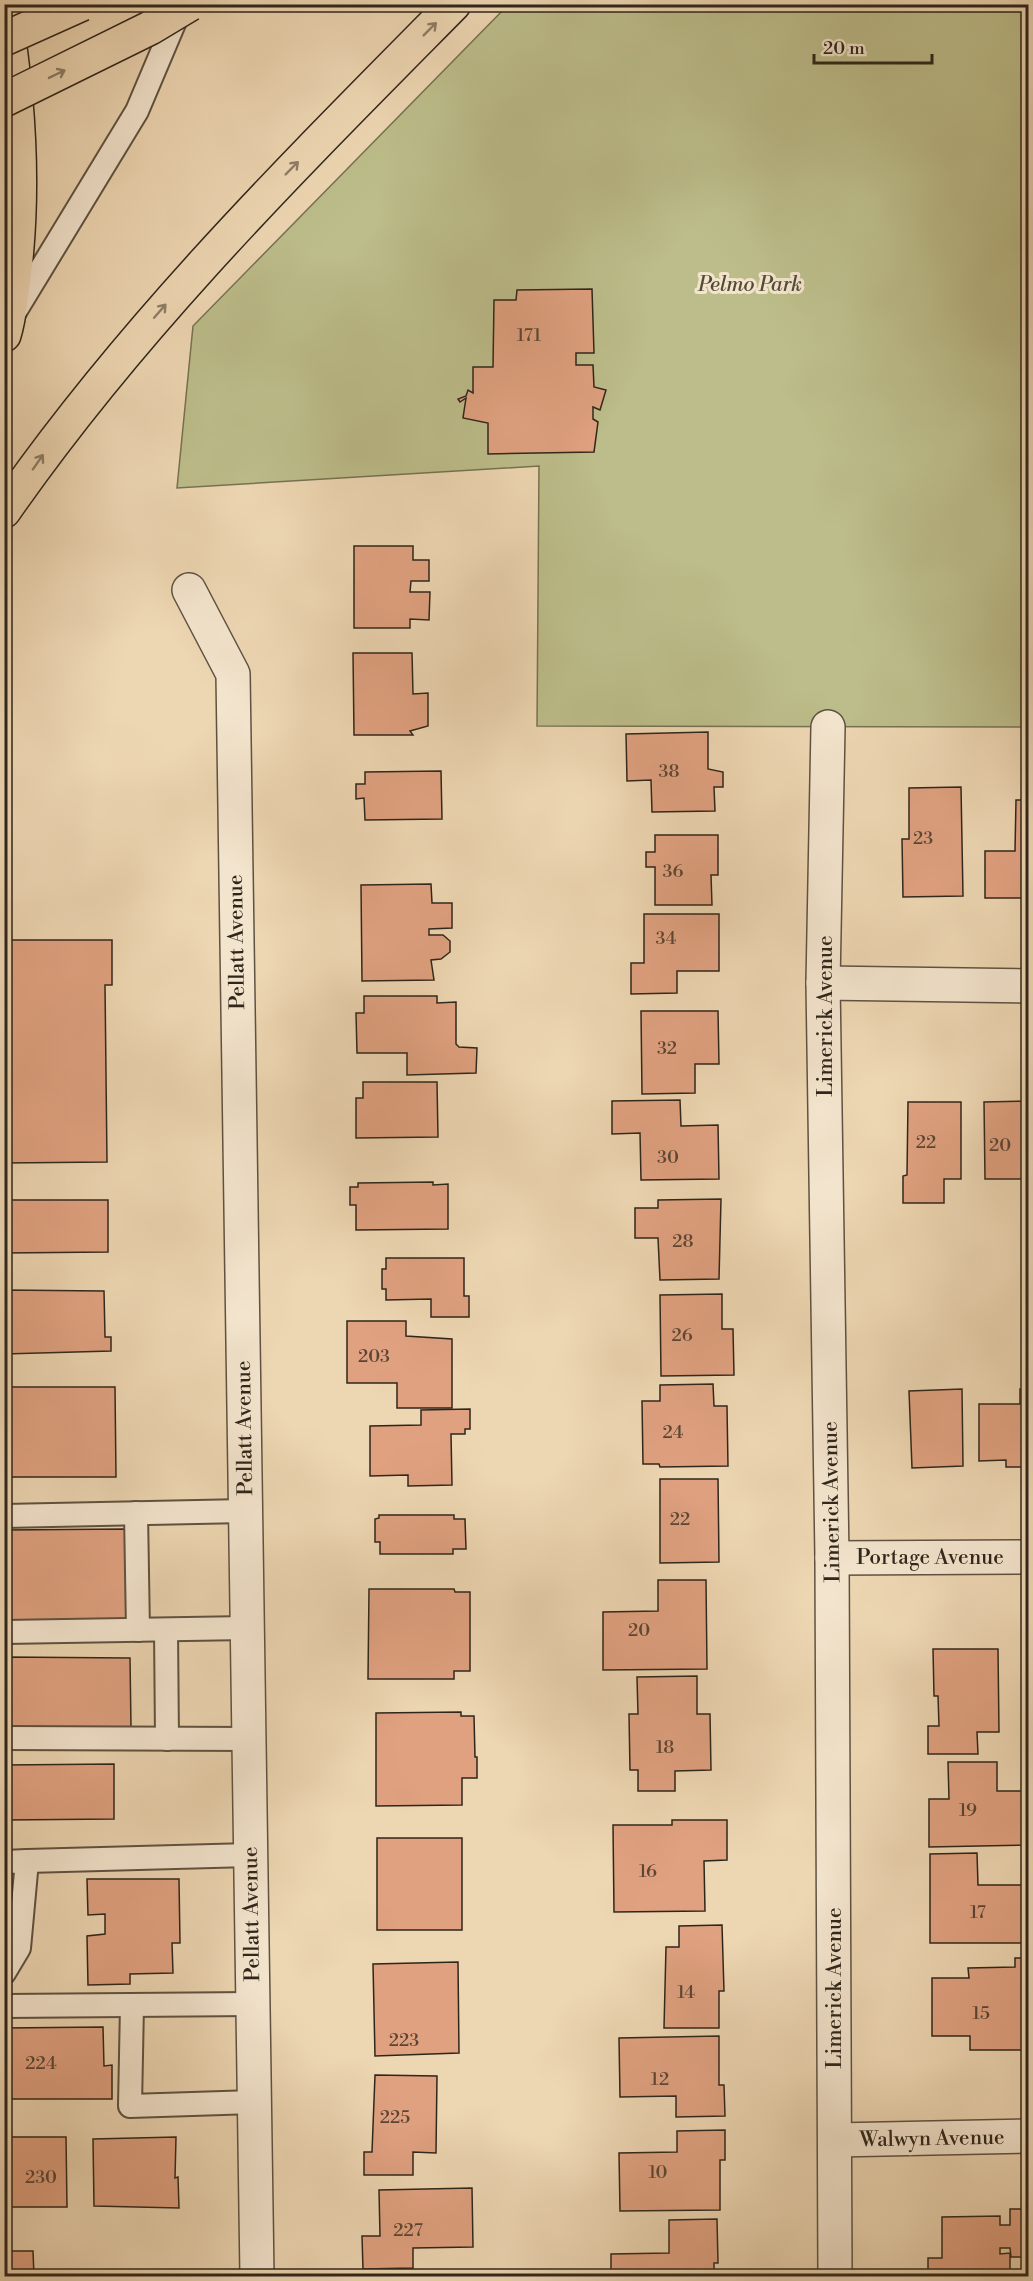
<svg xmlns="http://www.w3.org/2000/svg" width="1033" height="2281" viewBox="0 0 1033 2281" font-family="'Libre Bodoni',serif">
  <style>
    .green { fill: #bcbd8a; stroke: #767252; stroke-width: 1.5 }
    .building { fill: #e0a180; stroke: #2f261b; stroke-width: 1.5 }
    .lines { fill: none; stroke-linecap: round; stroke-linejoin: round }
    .lane-casing { stroke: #5e5241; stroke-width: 26 }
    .street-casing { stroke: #5e5241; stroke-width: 36 }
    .highway-casing { stroke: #2f261b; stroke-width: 36 }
    .lane { stroke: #f3e4cd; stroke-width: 22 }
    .street { stroke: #f3e4cd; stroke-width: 33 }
    .highway { stroke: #edd6b2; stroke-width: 33 }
    .highway-bridge-casing { stroke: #2f261b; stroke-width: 36; stroke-linecap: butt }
    .highway-bridge { stroke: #edd6b2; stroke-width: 33 }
    .oneway { stroke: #8e7e66 }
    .labels { text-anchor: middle; stroke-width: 6; stroke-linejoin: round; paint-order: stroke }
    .number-label { font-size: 18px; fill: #5b4534 }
    .park-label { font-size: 21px; font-style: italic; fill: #524c37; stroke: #f3e4cd }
    .street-label { font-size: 21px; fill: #2f261b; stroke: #f3e4cd }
  </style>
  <rect width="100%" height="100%" fill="#edd6b2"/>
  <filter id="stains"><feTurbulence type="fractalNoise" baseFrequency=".00333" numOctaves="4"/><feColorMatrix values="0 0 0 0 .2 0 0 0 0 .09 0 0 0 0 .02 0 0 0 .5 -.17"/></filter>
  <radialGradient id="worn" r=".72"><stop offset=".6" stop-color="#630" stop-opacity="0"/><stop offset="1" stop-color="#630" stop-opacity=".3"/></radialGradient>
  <polygon class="green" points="508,5 1028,5 1028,727 537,726 539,466 177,488 193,326"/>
  <g class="building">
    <polygon points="592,289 594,353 576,353 576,365 593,365 594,387 606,390 600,410 593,407 593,419 598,422 594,452 488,454 488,423 463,418 466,398 460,402 458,399 466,396 468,390 473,393 473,367 493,367 494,300 516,300 517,290"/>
    <polygon points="354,546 413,546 413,560 429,560 429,581 411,581 410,592 430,592 429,620 410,619 410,628 354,628"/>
    <polygon points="353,653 412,653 413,694 428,693 428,726 410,731 413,735 354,735"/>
    <polygon points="708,732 708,769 723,772 723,787 714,787 715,811 652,812 651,780 627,781 626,734"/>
    <polygon points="441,771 442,819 365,820 364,798 356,799 356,784 365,784 365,772"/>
    <polygon points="961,787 963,896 903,897 902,839 909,839 909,788"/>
    <polygon points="1016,800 1028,800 1028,898 985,898 985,851 1015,851"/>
    <polygon points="655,835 718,835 718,875 711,875 712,905 655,905 655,867 646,867 646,852 655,852"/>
    <polygon points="431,884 432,903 452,903 452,928 429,929 429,935 443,935 450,941 450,952 441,959 431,960 434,980 362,981 361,885"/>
    <polygon points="644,914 719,914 719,971 677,971 677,993 631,994 631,963 644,963"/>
    <polygon points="4,940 112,940 112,985 105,985 107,1162 4,1163"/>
    <polygon points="364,996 437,996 437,1003 456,1002 456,1044 459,1047 477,1048 476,1073 407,1075 407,1053 357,1053 356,1013 364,1013"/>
    <polygon points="641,1011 718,1011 719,1064 695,1064 695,1093 642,1094"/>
    <polygon points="363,1082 437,1082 438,1137 356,1138 356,1098 363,1098"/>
    <polygon points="680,1100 681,1126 718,1125 719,1179 641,1180 640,1133 612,1134 612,1101"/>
    <polygon points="1028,1101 1028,1179 985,1179 984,1102"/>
    <polygon points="908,1102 961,1102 961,1179 944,1179 944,1203 903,1203 903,1176 907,1175"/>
    <polygon points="433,1182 433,1185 448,1184 448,1229 356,1230 356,1205 350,1205 350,1187 358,1187 358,1183"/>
    <polygon points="721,1199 719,1279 660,1280 658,1238 635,1238 635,1208 658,1208 658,1200"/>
    <polygon points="4,1200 108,1200 108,1252 4,1253"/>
    <polygon points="386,1258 464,1258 464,1296 469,1296 469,1317 431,1317 431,1299 386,1300 386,1289 382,1289 382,1269 386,1269"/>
    <polygon points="4,1290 104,1291 105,1337 111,1337 111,1351 4,1354"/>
    <polygon points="722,1294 722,1329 733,1329 734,1375 661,1376 660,1295"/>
    <polygon points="347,1321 406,1321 406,1336 452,1339 452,1408 397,1408 397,1383 347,1383"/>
    <polygon points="713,1384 714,1406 727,1406 728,1466 660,1467 659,1464 643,1464 642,1401 660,1401 660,1385"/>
    <polygon points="4,1387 115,1387 116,1477 4,1477"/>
    <polygon points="962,1389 963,1466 912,1468 909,1391"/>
    <polygon points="1020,1389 1028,1389 1028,1467 1006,1467 1006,1460 979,1461 979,1404 1020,1404"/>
    <polygon points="470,1409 470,1429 465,1429 465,1434 451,1434 452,1485 408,1486 408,1475 370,1476 370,1426 421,1425 421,1410"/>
    <polygon points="660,1479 718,1479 719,1562 660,1563"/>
    <polygon points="379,1515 454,1515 454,1519 465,1519 466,1549 453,1549 453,1554 380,1554 380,1542 375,1542 375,1519 379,1518"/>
    <polygon points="128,1529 129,1622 4,1622 4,1530"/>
    <polygon points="658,1580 706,1580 707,1669 603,1670 603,1612 658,1611"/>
    <polygon points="369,1589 454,1589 455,1592 470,1592 470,1671 454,1671 454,1679 368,1679"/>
    <polygon points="933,1649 998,1649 999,1732 977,1732 978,1754 928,1754 928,1726 939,1726 938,1696 934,1696"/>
    <polygon points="4,1657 130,1658 131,1727 4,1728"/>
    <polygon points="697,1676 697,1714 710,1714 711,1770 675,1771 675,1791 638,1791 638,1770 630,1770 629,1714 638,1714 637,1677"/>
    <polygon points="461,1712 461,1716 474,1716 475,1757 477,1757 477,1778 462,1778 462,1805 376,1806 376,1713"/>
    <polygon points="948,1762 997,1762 997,1791 1026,1791 1026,1845 929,1847 929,1799 949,1799"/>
    <polygon points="114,1764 114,1819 4,1820 4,1765"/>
    <polygon points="672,1820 727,1820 727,1860 704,1861 705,1911 614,1912 613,1825 672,1825"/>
    <rect x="377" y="1838" width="85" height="92"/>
    <polygon points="977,1853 978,1885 1028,1885 1028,1943 930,1943 930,1854"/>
    <polygon points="87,1879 179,1879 180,1943 172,1943 173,1973 130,1974 130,1984 88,1985 87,1936 105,1934 105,1914 88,1915"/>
    <polygon points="722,1925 724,1991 719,1991 719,2028 664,2028 666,1947 679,1947 679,1926"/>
    <polygon points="1015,1958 1028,1958 1028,2050 970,2050 970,2036 932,2036 932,1978 969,1978 968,1968 1015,1967"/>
    <polygon points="458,1962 459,2053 375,2056 373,1964"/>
    <polygon points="103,2027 104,2066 112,2065 112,2099 4,2099 4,2028"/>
    <polygon points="719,2036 719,2085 724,2085 725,2116 676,2117 676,2096 620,2097 619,2038"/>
    <polygon points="375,2075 437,2076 436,2153 413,2152 413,2175 364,2175 364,2152 372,2152"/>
    <polygon points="725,2130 725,2160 720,2160 720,2210 620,2211 619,2153 677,2152 677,2131"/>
    <polygon points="4,2137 66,2137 67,2207 4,2207"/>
    <polygon points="176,2137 175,2178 178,2177 179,2208 94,2206 93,2139"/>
    <polygon points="472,2188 473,2247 413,2248 413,2268 363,2269 362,2236 380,2236 379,2190"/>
    <polygon points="1010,2209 1028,2209 1028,2257 1011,2257 1010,2248 1000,2248 1000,2254 1010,2253 1010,2276 928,2276 928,2258 942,2258 942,2217 1000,2216 1000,2225 1010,2225"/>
    <polygon points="717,2219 718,2263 714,2263 714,2276 611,2276 611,2254 669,2253 669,2220"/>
    <polygon points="4,2251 33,2251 34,2276 4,2276"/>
  </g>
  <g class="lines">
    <defs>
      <g id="lane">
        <polyline points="13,315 137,111 181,7"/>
        <polyline points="136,1513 138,1630"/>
        <polyline points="4,1516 245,1511"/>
        <polyline points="166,1630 167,1739"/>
        <polyline points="4,1632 247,1628"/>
        <polyline points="4,1738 249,1739"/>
        <polyline points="27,1861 250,1855"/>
        <polyline points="4,1862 27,1861 19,1948 4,1973"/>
        <polyline points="132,2005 130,2106 254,2102"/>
        <polyline points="4,2006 253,2004"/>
      </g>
      <g id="street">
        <polyline points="189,590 233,674 257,2276"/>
        <polyline points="828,727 823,983 832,1558 835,2276"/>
        <polyline points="823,983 1028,986"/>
        <polyline points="832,1558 1028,1557"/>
        <polyline points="835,2140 1028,2136"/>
      </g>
      <g id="highway">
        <path d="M 4,8 C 19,97 25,187 14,277 C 11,296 10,316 4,335"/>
        <path d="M 4,511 C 134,324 295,165 454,4"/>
      </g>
    </defs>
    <use href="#lane" class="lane-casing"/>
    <use href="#street" class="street-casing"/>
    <use href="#highway" class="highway-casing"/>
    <use href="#lane" class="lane"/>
    <use href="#street" class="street"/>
    <use href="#highway" class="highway"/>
    <defs>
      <g id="highway-bridge">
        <polyline points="4,39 82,4"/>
        <polyline points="4,100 150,28 190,4"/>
      </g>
    </defs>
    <use href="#highway-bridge" class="highway-bridge-casing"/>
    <use href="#highway-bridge" class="highway-bridge"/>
  </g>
  <defs><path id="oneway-shaft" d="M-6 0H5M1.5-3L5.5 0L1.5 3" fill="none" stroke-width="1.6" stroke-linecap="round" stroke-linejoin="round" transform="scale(1.5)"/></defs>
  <g class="oneway">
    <use href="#oneway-shaft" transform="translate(430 29) rotate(-45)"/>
    <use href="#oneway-shaft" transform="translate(57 74) rotate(-26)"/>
    <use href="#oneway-shaft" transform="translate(292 168) rotate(-45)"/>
    <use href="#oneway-shaft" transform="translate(160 311) rotate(-49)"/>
    <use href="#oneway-shaft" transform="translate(38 462) rotate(-55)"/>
  </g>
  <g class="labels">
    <g class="number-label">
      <text x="529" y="341">171</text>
      <text x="669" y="777">38</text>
      <text x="923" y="844">23</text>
      <text x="673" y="877">36</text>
      <text x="666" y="944">34</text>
      <text x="667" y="1054">32</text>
      <text x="926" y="1148">22</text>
      <text x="1000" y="1151">20</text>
      <text x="668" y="1163">30</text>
      <text x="683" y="1247">28</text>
      <text x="682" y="1341">26</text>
      <text x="374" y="1362">203</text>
      <text x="673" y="1438">24</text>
      <text x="680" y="1525">22</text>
      <text x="639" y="1636">20</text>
      <text x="665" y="1753">18</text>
      <text x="968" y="1816">19</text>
      <text x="648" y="1877">16</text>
      <text x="978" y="1918">17</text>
      <text x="686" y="1998">14</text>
      <text x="981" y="2019">15</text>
      <text x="404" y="2046">223</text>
      <text x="41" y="2069">224</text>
      <text x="660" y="2085">12</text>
      <text x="395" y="2123">225</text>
      <text x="658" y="2178">10</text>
      <text x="41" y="2183">230</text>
      <text x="408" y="2236">227</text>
    </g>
    <g class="park-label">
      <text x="750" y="291">Pelmo Park</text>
    </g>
    <g class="street-label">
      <text transform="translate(236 942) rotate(-91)" y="7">Pellatt Avenue</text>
      <text transform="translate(825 1016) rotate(-90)" y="7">Limerick Avenue</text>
      <text transform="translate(244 1428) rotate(-91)" y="7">Pellatt Avenue</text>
      <text transform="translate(831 1502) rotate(-91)" y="7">Limerick Avenue</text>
      <text x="930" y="1564">Portage Avenue</text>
      <text transform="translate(251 1914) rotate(-91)" y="7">Pellatt Avenue</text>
      <text transform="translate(834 1988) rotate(-90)" y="7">Limerick Avenue</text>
      <text transform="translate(932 2138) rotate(-1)" y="7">Walwyn Avenue</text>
    </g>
  </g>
  <rect width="1033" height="2281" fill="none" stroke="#edd6b2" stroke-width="24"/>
  <rect x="6" y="6" width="1021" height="2269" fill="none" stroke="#2f261b" stroke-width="3"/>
  <rect x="12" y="12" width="1009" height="2257" fill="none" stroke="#2f261b" stroke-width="1.5"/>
  <path d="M814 54v9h118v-9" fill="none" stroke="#2f261b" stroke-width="3"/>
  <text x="823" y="54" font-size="18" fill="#2f261b" stroke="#f3e4cd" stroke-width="4.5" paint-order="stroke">20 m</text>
  <rect width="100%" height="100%" filter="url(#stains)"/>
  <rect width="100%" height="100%" fill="url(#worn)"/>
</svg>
